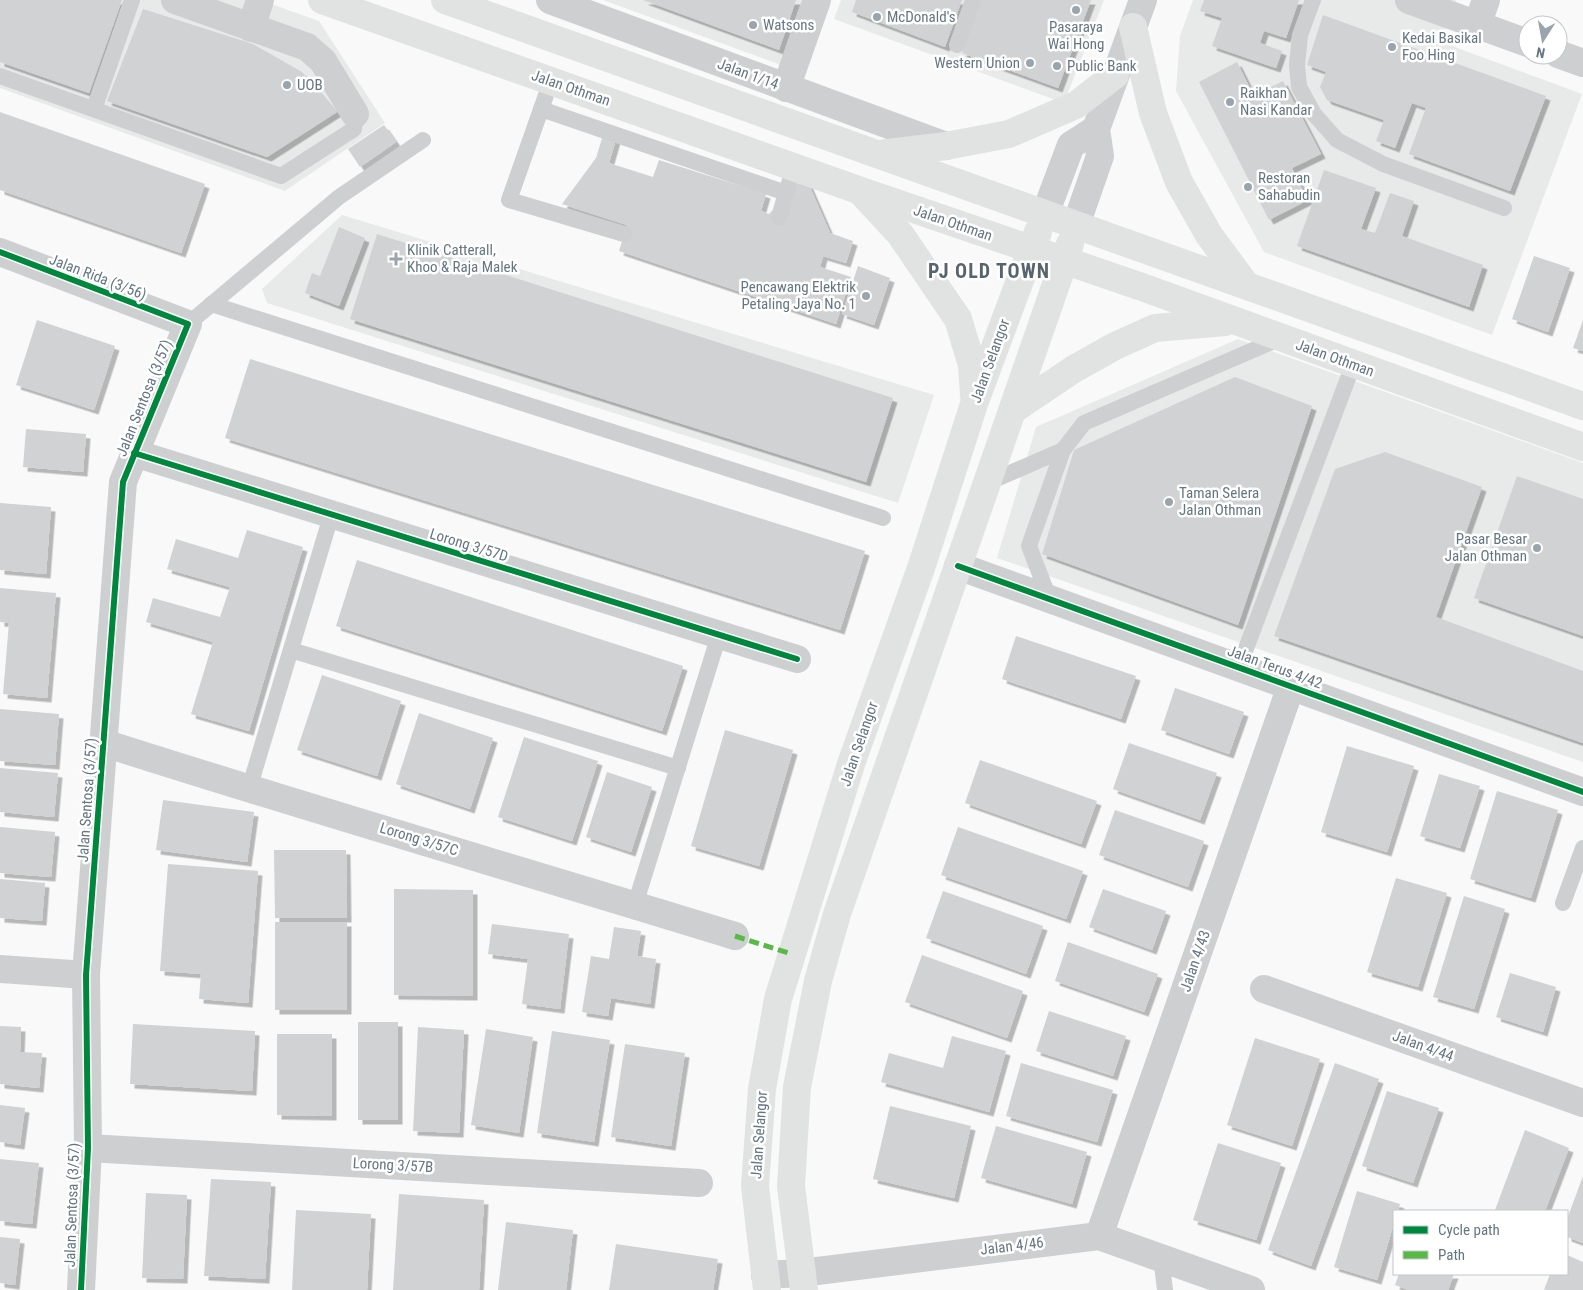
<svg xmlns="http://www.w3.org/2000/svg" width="1583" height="1290" viewBox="0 0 1583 1290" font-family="'Roboto Condensed',sans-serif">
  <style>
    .built { fill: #e8e9e9 }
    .building { fill: #d0d2d3; filter: url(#shadow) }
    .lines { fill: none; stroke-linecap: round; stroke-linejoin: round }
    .service { stroke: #cecfd0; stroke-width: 16 }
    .minor { stroke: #cecfd0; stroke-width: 28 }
    .secondary { stroke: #e1e2e2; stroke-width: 28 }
    .quiet { stroke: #58b947; stroke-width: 5; stroke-dasharray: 10 5; stroke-linecap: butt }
    .cycleway-casing { stroke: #fff; stroke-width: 9 }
    .cycleway { stroke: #00873e; stroke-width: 6 }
    .poi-dot { fill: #99a4ac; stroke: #fff; stroke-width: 2 }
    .labels { text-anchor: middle; stroke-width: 5; stroke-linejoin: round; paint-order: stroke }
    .poi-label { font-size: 15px; fill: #657683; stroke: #fff; text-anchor: start }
    .street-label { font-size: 15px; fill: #657683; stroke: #fff }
    .district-label { font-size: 20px; font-weight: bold; letter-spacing: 1px; fill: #57646e; stroke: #fff }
  </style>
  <defs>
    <filter id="shadow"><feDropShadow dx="4.5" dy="4.5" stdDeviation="0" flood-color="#0004"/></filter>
  </defs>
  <rect width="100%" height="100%" fill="#f9f9f9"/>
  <g class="built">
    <polygon points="0,0 260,0 319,21 385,123 285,191 0,88"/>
    <polygon points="603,0 807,0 784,66"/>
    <polygon points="841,0 1104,0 1064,103 834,19"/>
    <polygon points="1193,0 1456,0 1441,42 1582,94 1492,335 1264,252 1176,91 1180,36"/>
    <polygon points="342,215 934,395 898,503 267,303 262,289"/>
    <polygon points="1238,339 1583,463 1583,762 997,558 1036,427"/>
  </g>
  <g class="building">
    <polygon points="0,0 122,0 89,93 0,62"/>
    <polygon points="643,0 796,0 779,50"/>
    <polygon points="856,0 962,0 945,47 852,12"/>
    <polygon points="981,0 1091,0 1058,88 962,53"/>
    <polygon points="1204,0 1299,0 1286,38 1264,31 1260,43 1282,51 1276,68 1212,46 1222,18 1200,11"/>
    <polygon points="143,9 253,44 302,72 337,112 267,157 107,101"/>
    <polygon points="1323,15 1546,96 1510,191 1409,154 1426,108 1412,103 1395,148 1376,141 1384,120 1327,100 1320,87 1326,72 1307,65"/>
    <polygon points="1237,62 1254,96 1283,81 1321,154 1292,168 1308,200 1269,220 1199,82"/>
    <polygon points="0,112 205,184 181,253 0,190"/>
    <polygon points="384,125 396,142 360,167 348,149"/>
    <polygon points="603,135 616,139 609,163 653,177 659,160 766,194 761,211 769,214 805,176 830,233 853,241 846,263 823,256 820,267 851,277 836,324 619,251 627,225 562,204 596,158"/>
    <polygon points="1324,170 1376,188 1361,229 1375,233 1390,193 1414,201 1402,236 1483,265 1469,307 1297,246"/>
    <polygon points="339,227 365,238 339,306 305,293 312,273 320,276"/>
    <polygon points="377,234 893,398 866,482 350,319"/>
    <polygon points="1534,256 1570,268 1548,332 1512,319"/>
    <polygon points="858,266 890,278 874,325 842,314"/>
    <polygon points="37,320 115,346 94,410 16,385"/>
    <polygon points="1583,320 1583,351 1573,348"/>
    <polygon points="250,359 865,551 840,630 225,438"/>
    <polygon points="1235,377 1312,406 1238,625 1042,554 1074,450"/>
    <polygon points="26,429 86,434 83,472 23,467"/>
    <polygon points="1385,452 1482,487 1436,617 1583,671 1583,743 1274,636 1335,469"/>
    <polygon points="1517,476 1583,499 1583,636 1474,598"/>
    <polygon points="0,503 51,507 46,574 0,570"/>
    <polygon points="247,530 303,547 249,731 191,714 213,642 146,622 153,598 220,617 230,587 167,569 176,539 238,558"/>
    <polygon points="357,560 683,666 662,731 336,626"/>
    <polygon points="0,588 56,593 47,698 3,694 9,623 0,622"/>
    <polygon points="1016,636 1136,676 1121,719 1002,679"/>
    <polygon points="322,675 401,701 377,776 297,750"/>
    <polygon points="1175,688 1244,712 1229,754 1161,730"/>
    <polygon points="0,709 59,714 55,765 0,761"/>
    <polygon points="419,713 493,738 470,809 396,784"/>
    <polygon points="725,730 793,750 759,866 691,846"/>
    <polygon points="524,737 598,761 572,841 498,817"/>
    <polygon points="1129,743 1217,773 1200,820 1113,789"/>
    <polygon points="1347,746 1414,766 1387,852 1321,832"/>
    <polygon points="980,760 1097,801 1081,844 965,803"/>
    <polygon points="0,768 58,773 54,817 0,812"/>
    <polygon points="607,772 652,787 631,852 586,837"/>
    <polygon points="1439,774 1480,786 1460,848 1420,836"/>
    <polygon points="1497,791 1558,810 1531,898 1470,879"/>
    <polygon points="163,800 254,812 247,862 156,850"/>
    <polygon points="1115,810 1204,841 1188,887 1099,855"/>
    <polygon points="0,827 55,832 51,877 0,873"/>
    <polygon points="958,827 1083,871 1066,919 941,875"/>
    <polygon points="274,850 346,850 347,918 275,918"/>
    <polygon points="168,864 258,871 248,1003 199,999 201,974 160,971"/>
    <polygon points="1396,878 1447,893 1418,987 1367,972"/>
    <polygon points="0,879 45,883 42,921 0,918"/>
    <polygon points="394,889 473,890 473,996 394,995"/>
    <polygon points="1103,889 1166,911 1152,950 1089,927"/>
    <polygon points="943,891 1043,926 1026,974 926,938"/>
    <polygon points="1464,896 1505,909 1474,1009 1433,997"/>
    <rect x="275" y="922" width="72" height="88"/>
    <polygon points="492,924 569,934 560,1009 522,1004 528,959 488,954"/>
    <polygon points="614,927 641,931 637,956 656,959 650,1004 611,998 608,1016 582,1012 591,956 609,959"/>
    <polygon points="1068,942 1158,974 1144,1012 1055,981"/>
    <polygon points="922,955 1023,991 1007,1038 905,1002"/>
    <polygon points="1510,973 1556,987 1543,1032 1496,1017"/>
    <polygon points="1049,1011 1126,1036 1113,1076 1036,1051"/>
    <rect x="358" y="1022" width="40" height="98"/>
    <polygon points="133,1024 255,1031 252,1091 130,1084"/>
    <polygon points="0,1026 21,1027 20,1052 42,1053 39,1088 0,1084"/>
    <polygon points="418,1027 464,1030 459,1133 413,1131"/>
    <polygon points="486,1029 533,1037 519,1133 471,1125"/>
    <polygon points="552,1031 610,1040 594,1142 537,1133"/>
    <polygon points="277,1034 332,1034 332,1116 277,1115"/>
    <polygon points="952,1036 1006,1051 989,1112 881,1082 889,1053 943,1068"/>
    <polygon points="1255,1038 1320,1059 1292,1146 1227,1125"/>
    <polygon points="625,1044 685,1053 671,1146 611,1137"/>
    <polygon points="1021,1063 1113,1090 1097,1142 1006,1116"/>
    <polygon points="1335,1063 1379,1079 1311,1266 1268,1250"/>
    <polygon points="1387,1091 1439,1108 1413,1183 1362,1166"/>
    <polygon points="0,1105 25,1108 20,1145 0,1142"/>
    <polygon points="890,1106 971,1126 954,1198 873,1179"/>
    <polygon points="996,1126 1087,1152 1072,1204 981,1178"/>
    <polygon points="1525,1130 1569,1148 1545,1211 1499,1211 1495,1210"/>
    <polygon points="1218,1143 1281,1163 1256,1240 1193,1220"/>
    <polygon points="0,1159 39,1163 32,1224 0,1221"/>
    <polygon points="1583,1176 1583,1243 1567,1237 1567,1219"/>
    <polygon points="211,1179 271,1182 265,1279 204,1276"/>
    <polygon points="1357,1191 1400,1204 1398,1211 1394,1211 1394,1223 1377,1280 1334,1267"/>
    <polygon points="146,1193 187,1195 183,1279 142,1278"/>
    <polygon points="399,1194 484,1200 479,1290 393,1290"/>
    <polygon points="296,1210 371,1214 367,1290 292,1290"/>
    <polygon points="506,1222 573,1230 566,1290 498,1290"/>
    <polygon points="0,1237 20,1239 15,1285 0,1283"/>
    <polygon points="616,1244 718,1259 713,1290 609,1290"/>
    <polygon points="1567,1255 1583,1262 1583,1290 1544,1290 1550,1274 1567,1274"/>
    <polygon points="1399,1274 1454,1274 1448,1290 1409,1290 1395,1285"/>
  </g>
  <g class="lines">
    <g class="service">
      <polyline points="1313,0 1300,35 1297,65 1299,87 1314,114 1337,140 1383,164 1504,208"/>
      <polyline points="957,45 973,0"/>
      <polyline points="0,76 281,176 354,129 355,114"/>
      <polyline points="551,81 509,200 624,234"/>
      <polyline points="94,109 132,0"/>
      <polyline points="541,109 786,193 794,167"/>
      <polyline points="779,217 786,193"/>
      <polyline points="211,304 883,518"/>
      <polyline points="188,324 339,197 423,140"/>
      <polyline points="987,483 1063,450"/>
      <polyline points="1049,598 1029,546 1063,450 1084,423 1281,338"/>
      <polyline points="291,650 678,768"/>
      <polyline points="1239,667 1353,365"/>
      <polyline points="249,789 331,516"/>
      <polyline points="1563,903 1583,848"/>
      <polyline points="635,905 719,635"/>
      <polyline points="1161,1257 1165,1290"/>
    </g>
    <g class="minor">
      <polyline points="175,0 307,47 323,61 355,114"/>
      <polyline points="550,0 946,146"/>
      <polyline points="1409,0 1528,43"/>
      <polyline points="1477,25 1486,0"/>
      <polyline points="251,28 260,0"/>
      <polyline points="1558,54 1583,63"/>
      <polyline points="786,88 817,0"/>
      <polyline points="1045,214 1071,145 1096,129"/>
      <polyline points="1076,225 1100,156 1096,129 1143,0"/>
      <polyline points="0,252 188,324 123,482 86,975 88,1148 81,1290"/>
      <polyline points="134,453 797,659"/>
      <polyline points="958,566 1583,792"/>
      <path d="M 104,743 C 313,810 524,871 735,936"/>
      <polyline points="0,969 86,975"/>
      <polyline points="1264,989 1583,1103"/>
      <polyline points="88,1148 699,1183"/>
      <polyline points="1099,1236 1291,686"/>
      <polyline points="765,1275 801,1273 1099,1236 1251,1290"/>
    </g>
    <g class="secondary">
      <polyline points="322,0 861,191 1142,287 1583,447"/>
      <path d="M 445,0 C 824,137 1204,270 1583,406"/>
      <polyline points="1133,27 1153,113 1179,182 1209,235 1246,285"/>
      <polyline points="880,154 946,146 1009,134 1076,105 1115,75"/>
      <polyline points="862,193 900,234 958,319 972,365 974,395"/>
      <polyline points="1013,410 1074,369 1115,346 1155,328 1225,322"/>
      <polyline points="767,1290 755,1186 762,1089 778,999 851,764 921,568 975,401 1038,232"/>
      <polyline points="804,1290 791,1186 797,1087 818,981 837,914 1070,244"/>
    </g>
    <polyline class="quiet" points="735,936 792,954"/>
    <defs>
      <g id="cycleway">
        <polyline points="0,252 188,324 123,482 86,975 88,1148 81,1290"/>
        <polyline points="134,453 797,659"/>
        <polyline points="958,566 1583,792"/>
      </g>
    </defs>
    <use href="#cycleway" class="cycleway-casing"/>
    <use href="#cycleway" class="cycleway"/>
  </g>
  <g class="poi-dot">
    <circle cx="1076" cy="10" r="5"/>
    <circle cx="877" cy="17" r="5"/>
    <circle cx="753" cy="25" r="5"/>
    <circle cx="1392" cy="47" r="5"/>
    <circle cx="1030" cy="63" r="5"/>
    <circle cx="1057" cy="66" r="5"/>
    <circle cx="287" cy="85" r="5"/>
    <circle cx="1230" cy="102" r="5"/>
    <circle cx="1248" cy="187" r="5"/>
    <path d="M393.5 251.5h5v5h5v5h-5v5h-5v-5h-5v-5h5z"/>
    <circle cx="866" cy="296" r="5"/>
    <circle cx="1169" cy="502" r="5"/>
    <circle cx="1537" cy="548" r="5"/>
  </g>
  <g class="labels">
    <g class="poi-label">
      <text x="887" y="22">McDonald's</text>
      <text x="763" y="30">Watsons</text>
      <text x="1076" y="32" text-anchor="middle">Pasaraya<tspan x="1076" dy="17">Wai Hong</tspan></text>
      <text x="1402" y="43">Kedai Basikal<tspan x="1402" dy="17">Foo Hing</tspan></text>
      <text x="1020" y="68" text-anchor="end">Western Union</text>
      <text x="1067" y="71">Public Bank</text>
      <text x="297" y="90">UOB</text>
      <text x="1240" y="98">Raikhan<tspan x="1240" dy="17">Nasi Kandar</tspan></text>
      <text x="1258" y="183">Restoran<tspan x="1258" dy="17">Sahabudin</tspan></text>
      <text x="407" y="255">Klinik Catterall,<tspan x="407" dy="17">Khoo &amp; Raja Malek</tspan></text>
      <text x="856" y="292" text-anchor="end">Pencawang Elektrik<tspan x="856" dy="17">Petaling Jaya No. 1</tspan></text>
      <text x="1179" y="498">Taman Selera<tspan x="1179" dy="17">Jalan Othman</tspan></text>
      <text x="1527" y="544" text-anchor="end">Pasar Besar<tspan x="1527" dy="17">Jalan Othman</tspan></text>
    </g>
    <g class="street-label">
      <text transform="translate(748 74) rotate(20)" y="5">Jalan 1/14</text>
      <text transform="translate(571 88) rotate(19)" y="5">Jalan Othman</text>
      <text transform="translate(953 223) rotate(19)" y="5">Jalan Othman</text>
      <text transform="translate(98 277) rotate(21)" y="5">Jalan Rida (3/56)</text>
      <text transform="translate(1335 358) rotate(20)" y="5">Jalan Othman</text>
      <text transform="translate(990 361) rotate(-70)" y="5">Jalan Selangor</text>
      <text transform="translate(144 398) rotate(-68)" y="5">Jalan Sentosa (3/57)</text>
      <text transform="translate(469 545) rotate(17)" y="5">Lorong 3/57D</text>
      <text transform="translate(1275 667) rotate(20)" y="5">Jalan Terus 4/42</text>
      <text transform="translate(859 744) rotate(-71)" y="5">Jalan Selangor</text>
      <text transform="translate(87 800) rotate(-86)" y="5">Jalan Sentosa (3/57)</text>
      <text transform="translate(419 839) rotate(17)" y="5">Lorong 3/57C</text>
      <text transform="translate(1195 961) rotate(-71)" y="5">Jalan 4/43</text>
      <text transform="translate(1423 1046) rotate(20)" y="5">Jalan 4/44</text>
      <text transform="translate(759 1135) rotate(-86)" y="5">Jalan Selangor</text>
      <text transform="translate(393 1165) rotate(3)" y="5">Lorong 3/57B</text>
      <text transform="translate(72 1205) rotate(-88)" y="5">Jalan Sentosa (3/57)</text>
      <text transform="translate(1012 1246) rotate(-7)" y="5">Jalan 4/46</text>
    </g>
    <g class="district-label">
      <text x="989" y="278">PJ OLD TOWN</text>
    </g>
  </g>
  <rect x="1393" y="1210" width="175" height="65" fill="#ffffff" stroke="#c1c8cd"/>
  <rect x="1403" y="1226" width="25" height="8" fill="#00873e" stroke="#c1c8cd"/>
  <text x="1438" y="1235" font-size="15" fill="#657683">Cycle path</text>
  <rect x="1403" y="1251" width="25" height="8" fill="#58b947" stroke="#c1c8cd"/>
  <text x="1438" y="1260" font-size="15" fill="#657683">Path</text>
  <g transform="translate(1543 40) rotate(191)"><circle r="24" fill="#ffffff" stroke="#c1c8cd"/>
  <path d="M0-4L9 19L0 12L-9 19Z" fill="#99a4ac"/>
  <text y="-8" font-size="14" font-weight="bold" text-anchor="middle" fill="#657683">N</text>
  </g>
</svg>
